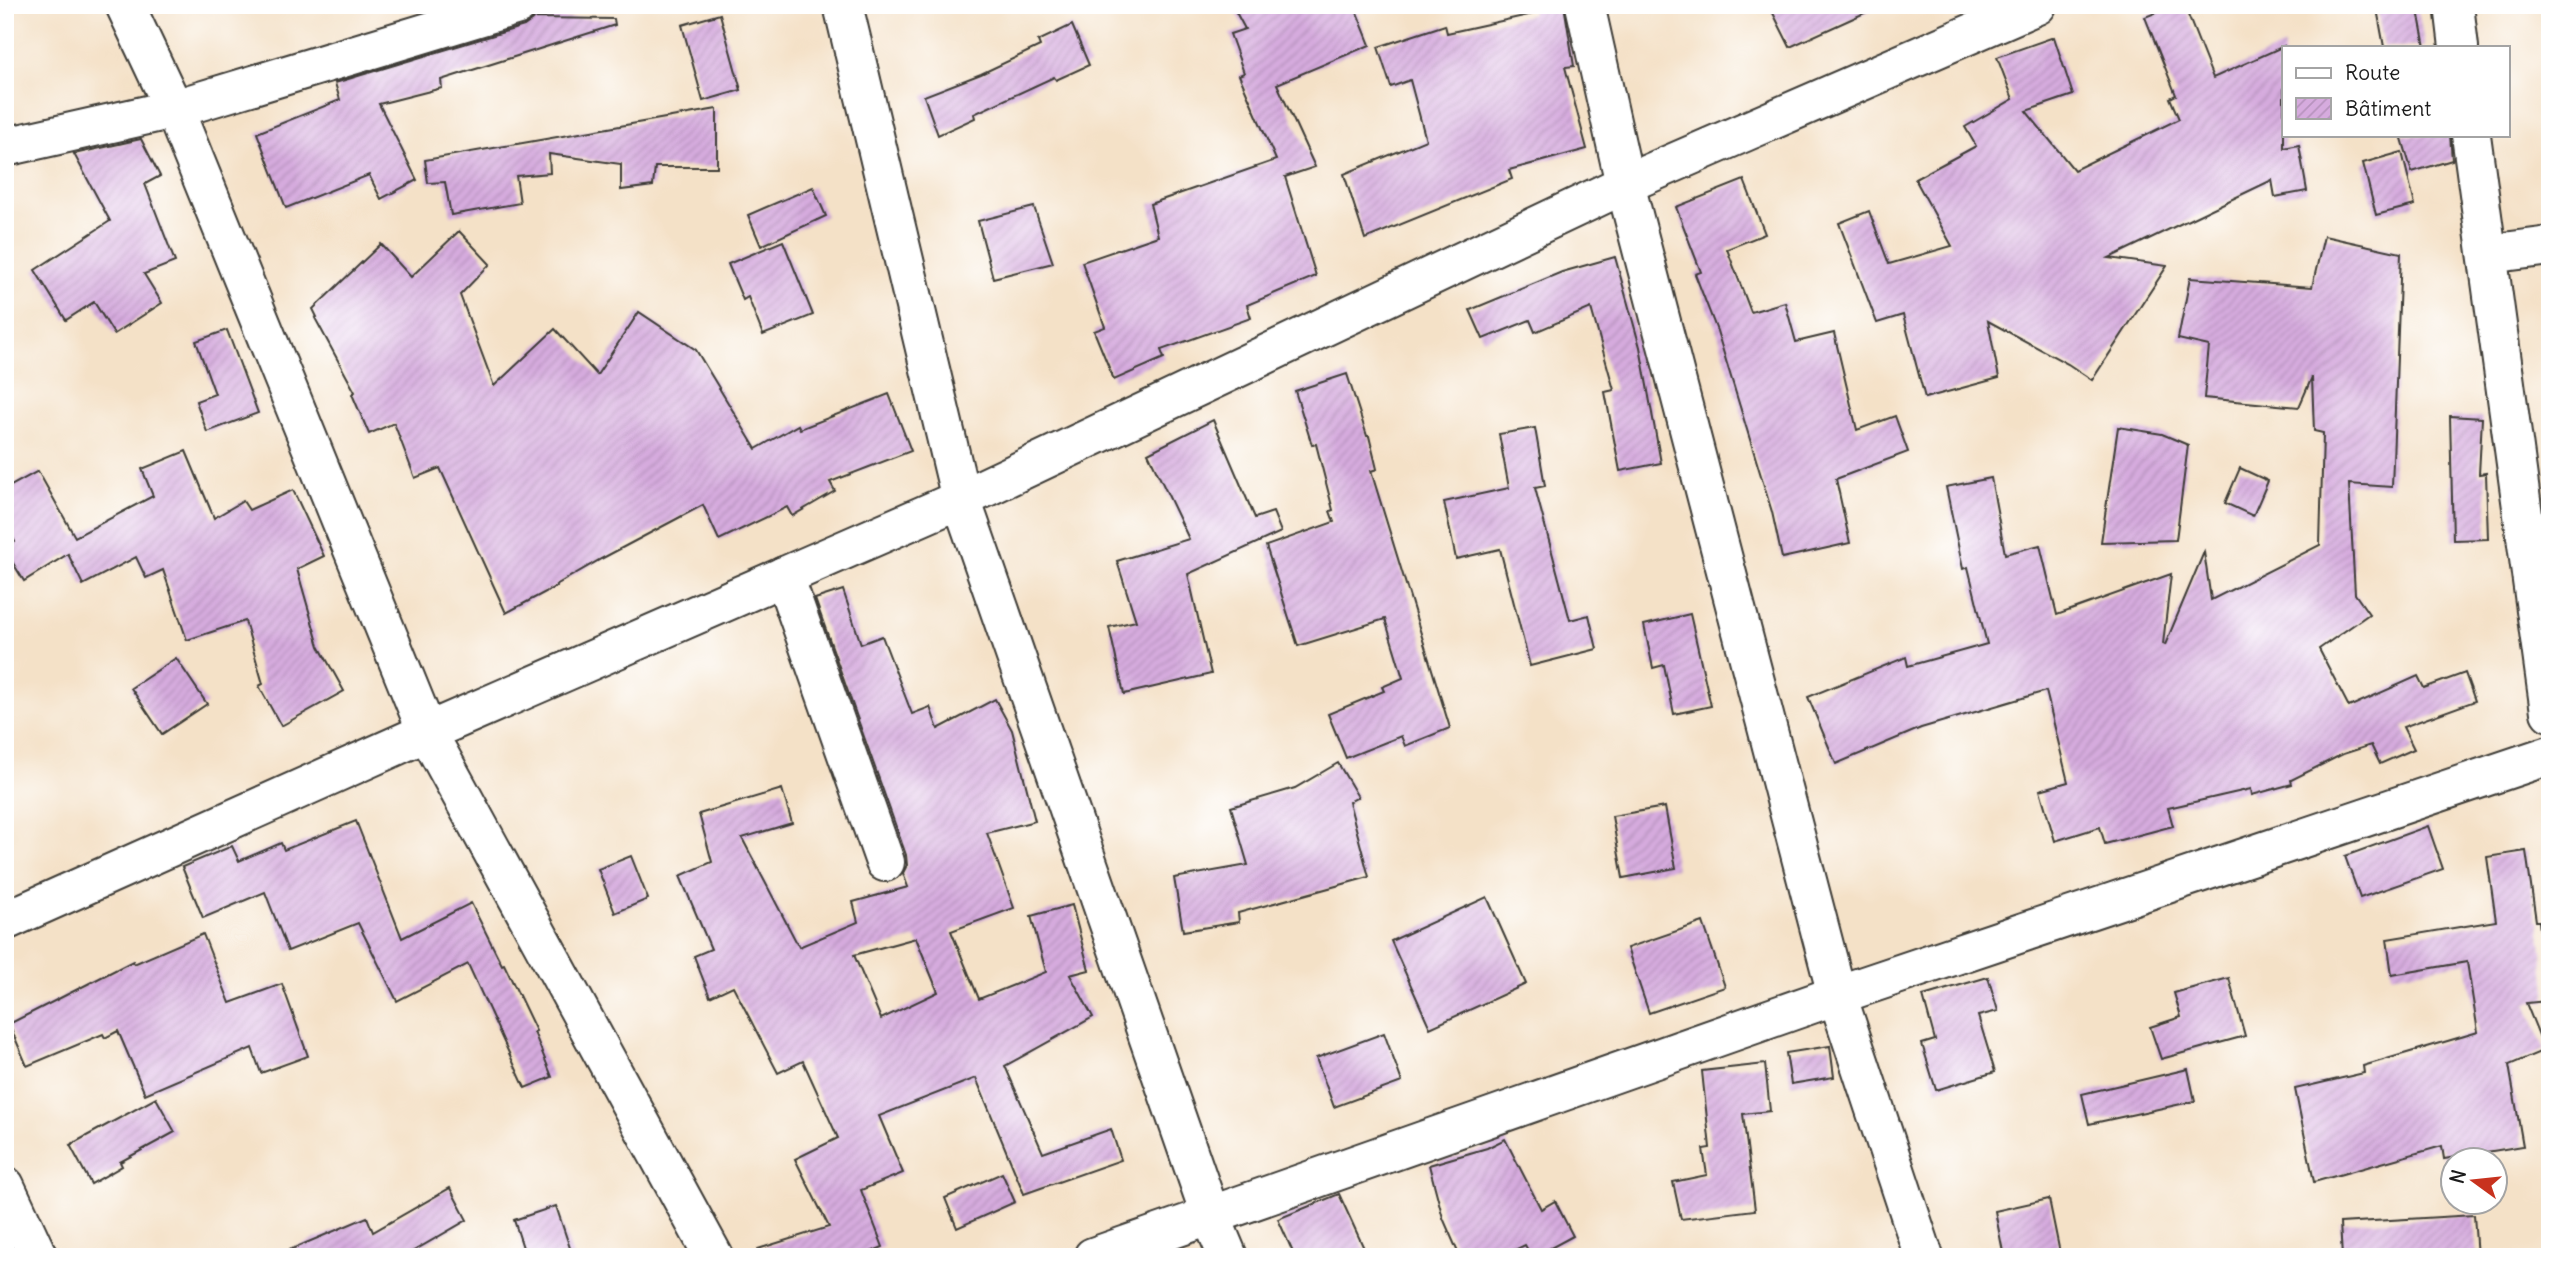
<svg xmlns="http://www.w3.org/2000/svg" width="2555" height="1262" viewBox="0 0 2555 1262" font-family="Delius,sans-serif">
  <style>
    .building { fill: url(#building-hatch); fill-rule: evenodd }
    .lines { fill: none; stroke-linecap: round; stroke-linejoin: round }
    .minor-casing { stroke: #3c3a36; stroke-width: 42 }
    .minor { stroke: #fff; stroke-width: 38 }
  </style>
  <defs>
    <pattern id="building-hatch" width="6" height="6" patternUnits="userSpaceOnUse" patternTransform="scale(1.75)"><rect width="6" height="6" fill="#d6abde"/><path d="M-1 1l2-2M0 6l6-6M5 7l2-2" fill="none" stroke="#b793be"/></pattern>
  </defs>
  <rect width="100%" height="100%" fill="#fff"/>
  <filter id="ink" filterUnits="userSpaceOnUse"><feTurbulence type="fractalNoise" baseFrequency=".0143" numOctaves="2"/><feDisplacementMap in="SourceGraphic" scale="14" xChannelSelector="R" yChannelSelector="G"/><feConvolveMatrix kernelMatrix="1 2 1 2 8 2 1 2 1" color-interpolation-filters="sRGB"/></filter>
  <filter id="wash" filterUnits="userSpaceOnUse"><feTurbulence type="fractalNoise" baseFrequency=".00686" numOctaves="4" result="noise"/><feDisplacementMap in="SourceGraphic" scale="28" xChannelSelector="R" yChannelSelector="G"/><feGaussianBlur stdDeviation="1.57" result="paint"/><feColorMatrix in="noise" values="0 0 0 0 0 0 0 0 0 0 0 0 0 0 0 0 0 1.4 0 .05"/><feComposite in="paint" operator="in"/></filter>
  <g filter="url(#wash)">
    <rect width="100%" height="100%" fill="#f4e1c7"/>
    <g id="blocks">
      <g class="building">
        <polygon points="1232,5 1354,5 1370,45 1277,84 1315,167 1285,177 1316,276 1247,305 1251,318 1161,350 1164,358 1114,380 1094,331 1105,327 1082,262 1158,236 1150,204 1276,160 1239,75 1244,73 1230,34 1245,29"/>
        <polygon points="1532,5 1564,5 1574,66 1565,67 1587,149 1509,170 1512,179 1365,239 1344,174 1426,140 1410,80 1391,87 1378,47 1445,25 1447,33 1533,14"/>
        <polygon points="1769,5 1882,5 1790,47"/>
        <polygon points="2175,5 2184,5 2213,78 2284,46 2284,148 2299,145 2307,191 2275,197 2272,180 2109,258 2167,266 2092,380 2068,364 1988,321 1999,378 1925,398 1903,315 1877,323 1839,223 1869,211 1889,264 1952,246 1915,179 1976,146 1965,127 2013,99 1997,57 2054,37 2073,95 2026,111 2074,170 2179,119 2170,98 2176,95 2145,17"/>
        <polygon points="2396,5 2417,5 2425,47 2384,47 2377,9"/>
        <polygon points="720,14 741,90 703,101 682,25"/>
        <polygon points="535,18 614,19 615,25 441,80 442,88 379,104 417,180 381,199 369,175 286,208 257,133 340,100 335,83 524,26"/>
        <polygon points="1072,25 1089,65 1056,80 1054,77 974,114 975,118 938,135 924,96 981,74 1040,46 1038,41"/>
        <polygon points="717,109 717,167 655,167 653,186 621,190 621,164 549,154 550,173 516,176 520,203 451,215 445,182 428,183 425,160"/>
        <polygon points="2401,135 2450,135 2452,160 2412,172"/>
        <polygon points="141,139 160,176 145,184 175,262 144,274 162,303 114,334 94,302 66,320 35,270 110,221 74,154"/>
        <polygon points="2402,152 2415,205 2376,215 2363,163"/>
        <polygon points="1744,180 1765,234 1727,249 1751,312 1785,302 1796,342 1834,333 1857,430 1895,416 1908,452 1836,479 1850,543 1782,558 1772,512 1717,331 1695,274 1701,272 1676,207"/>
        <polygon points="813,187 826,216 761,246 748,215"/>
        <polygon points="1034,207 1053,263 993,278 978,221"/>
        <polygon points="459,231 490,264 460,295 494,386 555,329 597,375 639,312 696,350 756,449 798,425 800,429 889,394 911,451 830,482 835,491 792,516 787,507 719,540 703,505 601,559 556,585 557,586 506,613 440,468 415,478 394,423 369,434 352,394 355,392 315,318 317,317 313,309 381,244 411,277"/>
        <polygon points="2324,236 2401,253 2392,487 2349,484 2355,594 2369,614 2319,649 2349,707 2418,676 2424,688 2465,673 2475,701 2403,727 2414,749 2380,764 2371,745 2343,754 2291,780 2292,784 2252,795 2251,789 2168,808 2173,826 2105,844 2100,827 2055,841 2040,790 2068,782 2046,691 1921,728 1836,764 1808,697 1906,657 1908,666 1987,644 1968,567 1963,569 1946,487 1991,478 2005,554 2040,545 2057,615 2171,574 2163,644 2165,645 2204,552 2211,600 2320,545 2323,433 2314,431 2312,377 2299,407 2204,398 2209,346 2178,339 2190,278 2312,287"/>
        <polygon points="783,241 813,315 763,335 748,297 743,300 728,264"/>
        <polygon points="1615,257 1640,347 1661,463 1620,471 1605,392 1614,390 1591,308 1535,332 1530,320 1483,339 1470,310 1562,272"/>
        <polygon points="227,330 258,413 207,432 196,401 215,394 196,341"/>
        <polygon points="1347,374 1367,436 1369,436 1377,469 1371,471 1450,728 1405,746 1401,736 1346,758 1328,714 1384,691 1382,687 1403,678 1385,619 1298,646 1266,546 1334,522 1330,511 1333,510 1316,444 1312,445 1295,391"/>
        <polygon points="2450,416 2482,418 2479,474 2486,473 2488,539 2453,540"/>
        <polygon points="1213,420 1255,518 1273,512 1281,532 1188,574 1211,674 1124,694 1109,627 1136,621 1117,561 1189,539 1148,453"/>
        <polygon points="2118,427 2162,434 2188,445 2176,540 2101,542"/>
        <polygon points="1535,428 1545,486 1535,488 1570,620 1589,615 1597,649 1530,666 1500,549 1456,559 1444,502 1509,488 1499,434"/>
        <polygon points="186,451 214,518 243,501 249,510 293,490 324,556 297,569 319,646 344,691 281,726 259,686 263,684 245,621 187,640 163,570 146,578 136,557 83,585 68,554 24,581 5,550 5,548 15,542 5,523 5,489 38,471 75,537 153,496 142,469"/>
        <polygon points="2240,468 2268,481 2253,516 2225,503"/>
        <path d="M 843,590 L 861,644 L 882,636 L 912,714 L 930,707 L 938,729 L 995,699 L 1012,730 L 1035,821 L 987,833 L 1014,908 L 951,931 L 979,999 L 1046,972 L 1031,916 L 1072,905 L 1089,970 L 1070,975 L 1093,1017 L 1005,1066 L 1043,1153 L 1111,1129 L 1121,1160 L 1024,1194 L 976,1078 L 879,1116 L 903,1173 L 861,1190 L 883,1247 L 859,1257 L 759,1257 L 758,1249 L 829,1227 L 795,1159 L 838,1138 L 803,1061 L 778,1073 L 733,986 L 710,997 L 694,956 L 711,949 L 680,876 L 712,862 L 699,814 L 782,789 L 792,823 L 742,838 L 799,947 L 858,922 L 853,902 L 908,887 L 903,873 L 907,865 L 906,855 L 815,599 ZM 916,938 L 938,992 L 881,1019 L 854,955 Z"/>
        <polygon points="1690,614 1711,706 1674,714 1664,665 1653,668 1644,625"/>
        <polygon points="176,658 207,704 162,734 131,688"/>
        <polygon points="1338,763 1358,797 1349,802 1369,877 1238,913 1239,922 1183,931 1174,878 1248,865 1231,807 1295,788"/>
        <polygon points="1665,807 1676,868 1623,878 1612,816"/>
        <polygon points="356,821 402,938 471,903 502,965 504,964 536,1031 534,1032 552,1077 525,1088 468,964 397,1001 358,923 288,951 265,892 203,918 182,867 232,846 239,861 281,843 284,850"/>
        <polygon points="2428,826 2443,869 2360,898 2345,856"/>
        <polygon points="2526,851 2536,921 2539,921 2547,1001 2526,1003 2545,1050 2509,1065 2523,1146 2444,1159 2442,1146 2314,1182 2295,1089 2364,1073 2363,1066 2478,1032 2467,962 2392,975 2387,939 2496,921 2487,857"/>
        <polygon points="631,856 648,899 615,913 598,869"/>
        <polygon points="1487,897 1526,984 1430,1028 1391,941"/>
        <polygon points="1703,922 1725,987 1649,1013 1627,948"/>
        <polygon points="203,934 230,1003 282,984 308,1056 261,1073 252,1048 145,1094 118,1031 105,1038 103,1034 27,1066 9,1024 133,961 134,964"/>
        <polygon points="1988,977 1998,1011 1978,1016 1995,1072 1936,1090 1922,1044 1935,1040 1923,996"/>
        <polygon points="2229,978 2245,1036 2161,1059 2150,1027 2181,1017 2174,993"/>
        <polygon points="1384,1033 1402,1082 1334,1107 1316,1058"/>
        <polygon points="1830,1046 1834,1077 1791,1084 1786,1053"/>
        <polygon points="1765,1064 1770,1111 1743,1114 1755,1210 1681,1219 1673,1182 1707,1175 1703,1149 1710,1148 1702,1071"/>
        <polygon points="2188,1069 2195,1101 2089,1124 2082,1094"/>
        <polygon points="156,1098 175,1132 120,1162 122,1166 91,1184 70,1145"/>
        <polygon points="1505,1139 1541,1209 1555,1201 1573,1236 1534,1257 1532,1257 1525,1245 1500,1257 1460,1257 1443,1218 1429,1165 1487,1148"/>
        <polygon points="1002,1173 1015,1202 957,1228 945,1198"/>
        <polygon points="450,1188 467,1220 403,1257 273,1257 367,1217 373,1232"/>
        <polygon points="1339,1194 1368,1257 1295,1257 1278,1219"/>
        <polygon points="2049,1199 2060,1253 2042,1257 2004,1257 1995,1211"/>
        <polygon points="556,1206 573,1257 526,1257 514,1220"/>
        <polygon points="2474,1215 2477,1257 2342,1257 2340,1223"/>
      </g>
    </g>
  </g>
  <g filter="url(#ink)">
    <use href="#blocks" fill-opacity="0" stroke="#3c3a36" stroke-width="2"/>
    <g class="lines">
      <defs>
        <g id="minor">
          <polyline points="125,5 174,109 427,732 714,1257"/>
          <polyline points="843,5 961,499 1210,1214 1228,1257"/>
          <polyline points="1585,5 1625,184 1837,995 1924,1257"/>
          <polyline points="2454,5 2459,47"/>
          <polyline points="2471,135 2550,712"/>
          <polyline points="5,147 174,109 518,5"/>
          <polyline points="2488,254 2550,246"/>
          <polyline points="784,576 885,862"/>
          <polyline points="5,921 427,732 961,499 1625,184 2037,5"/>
          <polyline points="5,1186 38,1257"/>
          <polyline points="1093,1257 1837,995 2550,755"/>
        </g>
      </defs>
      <use href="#minor" class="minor-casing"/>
      <use href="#minor" class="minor"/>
    </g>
  </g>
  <rect width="2555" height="1262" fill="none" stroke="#fff" stroke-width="28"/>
  <rect x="2282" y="46" width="228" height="91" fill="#ffffff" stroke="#a4a4a4" stroke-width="2"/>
  <rect x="2296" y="68" width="35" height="10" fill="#ffffff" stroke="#a4a4a4" stroke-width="2"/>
  <text x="2345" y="80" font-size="21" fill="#1c1c1c">Route</text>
  <rect x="2296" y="98" width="35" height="21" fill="url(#building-hatch)" stroke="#a4a4a4" stroke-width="2"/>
  <text x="2345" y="116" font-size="21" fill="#1c1c1c">Bâtiment</text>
  <g transform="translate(2474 1181) rotate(285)"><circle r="33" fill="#ffffff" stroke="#a4a4a4" stroke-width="2"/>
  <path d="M0-5L12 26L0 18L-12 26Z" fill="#c8321e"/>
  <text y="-10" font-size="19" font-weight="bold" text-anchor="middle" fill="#1c1c1c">N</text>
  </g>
</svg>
